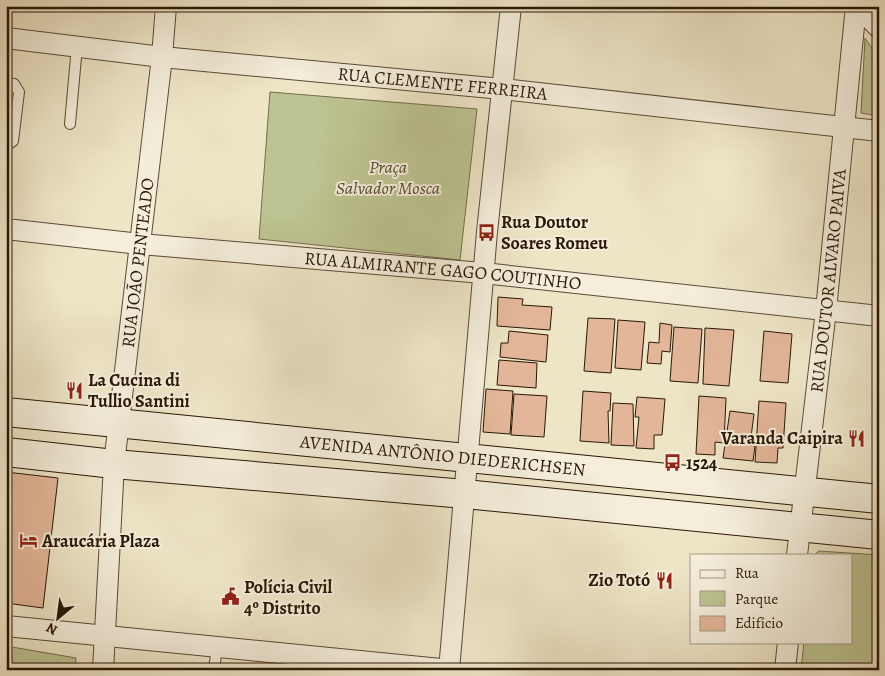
<svg xmlns="http://www.w3.org/2000/svg" width="885" height="676" viewBox="0 0 885 676" font-family="Alegreya,serif">
  <style>
    .green { fill: #bdc392; stroke: #746e4c }
    .building { fill: #e3b699; stroke: #2a1805 }
    .lines { fill: none; stroke-linecap: round; stroke-linejoin: round }
    .lane-casing { stroke: #5b4b36; stroke-width: 12 }
    .street-casing { stroke: #5b4b36; stroke-width: 22 }
    .secondary-casing { stroke: #2a1805; stroke-width: 30 }
    .lane { stroke: #f4eedb; stroke-width: 10 }
    .street { stroke: #f4eedb; stroke-width: 20 }
    .secondary { stroke: #f4eedb; stroke-width: 28 }
    .labels { text-anchor: middle; stroke-width: 4; stroke-linejoin: round; paint-order: stroke }
    .street-label { font-size: 18px; fill: #2a1805; stroke: #f4eedb }
    .park-label { font-size: 18px; font-style: italic; fill: #564b2f; stroke: #f4eedb }
    .poi-label { font-size: 18px; font-weight: bold; fill: #2a1805; stroke: #f4eedb; text-anchor: start }
  </style>
  <rect width="100%" height="100%" fill="#eee5c7"/>
  <filter id="stains"><feTurbulence type="fractalNoise" baseFrequency=".004" numOctaves="4"/><feColorMatrix values="0 0 0 0 .2 0 0 0 0 .09 0 0 0 0 .02 0 0 0 .5 -.17"/></filter>
  <radialGradient id="worn" r=".72"><stop offset=".6" stop-color="#630" stop-opacity="0"/><stop offset="1" stop-color="#630" stop-opacity=".3"/></radialGradient>
  <g class="green">
    <polygon points="865,38 879,59 879,116 861,113"/>
    <polygon points="270,92 477,109 460,260 259,239"/>
    <polygon points="819,551 879,555 879,670 801,670 804,642 851,642 851,555 814,555"/>
    <polygon points="6,646 76,658 75,670 6,670"/>
  </g>
  <g class="building">
    <polygon points="498,297 523,299 522,305 552,307 550,330 497,326"/>
    <polygon points="588,318 615,319 611,373 584,371"/>
    <polygon points="618,320 645,322 641,370 615,368"/>
    <polygon points="660,323 672,325 670,352 662,351 661,364 647,363 649,342 659,343"/>
    <polygon points="674,327 702,329 698,383 670,381"/>
    <polygon points="705,328 734,330 729,386 703,384"/>
    <polygon points="509,331 548,335 546,362 500,357 501,343 508,343"/>
    <polygon points="764,331 792,334 788,383 760,381"/>
    <polygon points="499,360 537,363 536,388 497,385"/>
    <polygon points="486,389 513,391 510,434 483,432"/>
    <polygon points="583,391 611,393 610,411 608,411 609,443 580,441"/>
    <polygon points="514,394 547,396 544,437 511,435"/>
    <polygon points="699,396 726,398 724,443 715,442 715,455 696,454"/>
    <polygon points="637,397 665,399 662,435 654,435 654,449 636,448 639,417 635,417"/>
    <polygon points="759,401 786,403 783,448 778,448 777,463 755,462"/>
    <polygon points="613,403 633,404 634,446 611,445"/>
    <polygon points="730,411 754,414 750,445 755,446 753,461 723,458"/>
    <polygon points="6,472 58,478 43,608 6,603"/>
  </g>
  <g class="lines">
    <defs>
      <g id="lane">
        <polyline points="6,83 14,84 19,92 13,141 6,146"/>
        <polyline points="70,124 77,46"/>
        <polyline points="214,670 217,647"/>
      </g>
      <g id="street">
        <polyline points="857,6 879,28"/>
        <path id="s1" d="M 6,38 L 162,57 L 502,89 L 879,131"/>
        <path id="s2" d="M 6,229 L 140,244 L 483,273 L 879,316"/>
        <path id="s3" d="M 797,555 L 826,310 L 856,6"/>
        <polyline points="6,626 451,670"/>
        <path id="s4" d="M 103,670 L 114,464 L 162,57 L 166,6"/>
        <polyline points="449,670 487,232 511,6"/>
        <polyline points="785,670 788,642"/>
      </g>
      <g id="secondary">
        <path id="s5" d="M 6,412 L 879,499"/>
        <polyline points="6,452 114,464 465,494 879,535"/>
      </g>
    </defs>
    <use href="#lane" class="lane-casing"/>
    <use href="#street" class="street-casing"/>
    <use href="#secondary" class="secondary-casing"/>
    <use href="#lane" class="lane"/>
    <use href="#street" class="street"/>
    <use href="#secondary" class="secondary"/>
  </g>
  <defs>
    <symbol id="bus-bare" viewBox="-9 -9 18 18"><path d="M-5-6H5V4H4V6H2V4H-2V6H-4V4H-5ZM-3.5-4V0h7V-4ZM-3.5 1.2v1.5H-2V1.2ZM2 1.2v1.5H3.5V1.2Z" fill="#8f2418" stroke="#f4eedb" stroke-width="2.5" paint-order="stroke"/></symbol>
    <symbol id="restaurant-bare" viewBox="-9 -9 18 18"><path d="M-5-6h1v4h1v-4h1v4h1v-4h1v5L-1.5 .5V6h-2V.5L-5-1ZM5-6V6H3V1.5H1.5Q1.5-4 5-6Z" fill="#8f2418" stroke="#f4eedb" stroke-width="2.5" paint-order="stroke"/></symbol>
    <symbol id="hotel-bare" viewBox="-9 -9 18 18"><path d="M-6-4.5h1.5V1H6V5H4.5V3h-9V5H-6ZM-4 0a1.8 1.8 0 1 1 3.6 0ZM.5 0V-2.5h3Q6-2.5 6 0Z" fill="#8f2418" stroke="#f4eedb" stroke-width="2.5" paint-order="stroke"/></symbol>
    <symbol id="civic-bare" viewBox="-9 -9 18 18"><path d="M-.6-6.5H3V-4.5H.6V-3L4-1V1h2V6H-6V1h2V-1L-.6-3ZM-1.2 2.5V6h2.4V2.5Z" fill="#8f2418" stroke="#f4eedb" stroke-width="2.5" paint-order="stroke"/></symbol>
  </defs>
  <g fill-rule="evenodd">
    <use href="#bus-bare" x="474" y="220" width="25" height="25"/>
    <use href="#restaurant-bare" x="62" y="378" width="25" height="25"/>
    <use href="#restaurant-bare" x="844" y="426" width="25" height="25"/>
    <use href="#bus-bare" x="660" y="450" width="25" height="25"/>
    <use href="#hotel-bare" x="16" y="528" width="25" height="25"/>
    <use href="#restaurant-bare" x="652" y="568" width="25" height="25"/>
    <use href="#civic-bare" x="218" y="584" width="25" height="25"/>
  </g>
  <g class="labels">
    <g class="street-label">
      <text dy="6" stroke="none"><textPath href="#s1" startOffset="439">RUA CLEMENTE FERREIRA</textPath></text>
      <text dy="6" stroke="none"><textPath href="#s4" startOffset="409">RUA JOÃO PENTEADO</textPath></text>
      <text dy="6" stroke="none"><textPath href="#s2" startOffset="439">RUA ALMIRANTE GAGO COUTINHO</textPath></text>
      <text dy="6" stroke="none"><textPath href="#s3" startOffset="276">RUA DOUTOR ALVARO PAIVA</textPath></text>
      <text dy="6" stroke="none"><textPath href="#s5" startOffset="439">AVENIDA ANTÔNIO DIEDERICHSEN</textPath></text>
    </g>
    <g class="park-label">
      <text x="388" y="173">Praça<tspan x="388" dy="21">Salvador Mosca</tspan></text>
    </g>
    <g class="poi-label">
      <text x="501" y="228">Rua Doutor<tspan x="501" dy="21">Soares Romeu</tspan></text>
      <text x="88" y="386">La Cucina di<tspan x="88" dy="21">Tullio Santini</tspan></text>
      <text x="843" y="444" text-anchor="end">Varanda Caipira</text>
      <text x="686" y="469">1524</text>
      <text x="42" y="547">Araucária Plaza</text>
      <text x="650" y="586" text-anchor="end">Zio Totó</text>
      <text x="244" y="593">Polícia Civil<tspan x="244" dy="21">4º Distrito</tspan></text>
    </g>
  </g>
  <rect width="885" height="676" fill="none" stroke="#eee5c7" stroke-width="25"/>
  <rect x="8" y="8" width="870" height="661" fill="none" stroke="#2a1805" stroke-width="2.5"/>
  <rect x="12" y="12" width="860" height="651" fill="none" stroke="#2a1805"/>
  <rect x="690" y="554" width="162" height="90" fill="#f4eedb" stroke="#a39885"/>
  <rect x="700" y="570" width="25" height="8" fill="#f4eedb" stroke="#a39885"/>
  <text x="735" y="578" font-size="15" fill="#2a1805">Rua</text>
  <rect x="700" y="591" width="25" height="15" fill="#bdc392" stroke="#a39885"/>
  <text x="735" y="604" font-size="15" fill="#2a1805">Parque</text>
  <rect x="700" y="616" width="25" height="15" fill="#e3b699" stroke="#a39885"/>
  <text x="735" y="628" font-size="15" fill="#2a1805">Edifício</text>
  <g transform="translate(58 618) rotate(209)" stroke="#f4eedb" stroke-width="4" paint-order="stroke">
  <path d="M0-4L9 19L0 12L-9 19Z" fill="#2a1805"/>
  <text y="-8" font-size="14" font-weight="bold" text-anchor="middle" fill="#2a1805">N</text>
  </g>
  <rect width="100%" height="100%" filter="url(#stains)"/>
  <rect width="100%" height="100%" fill="url(#worn)"/>
</svg>
